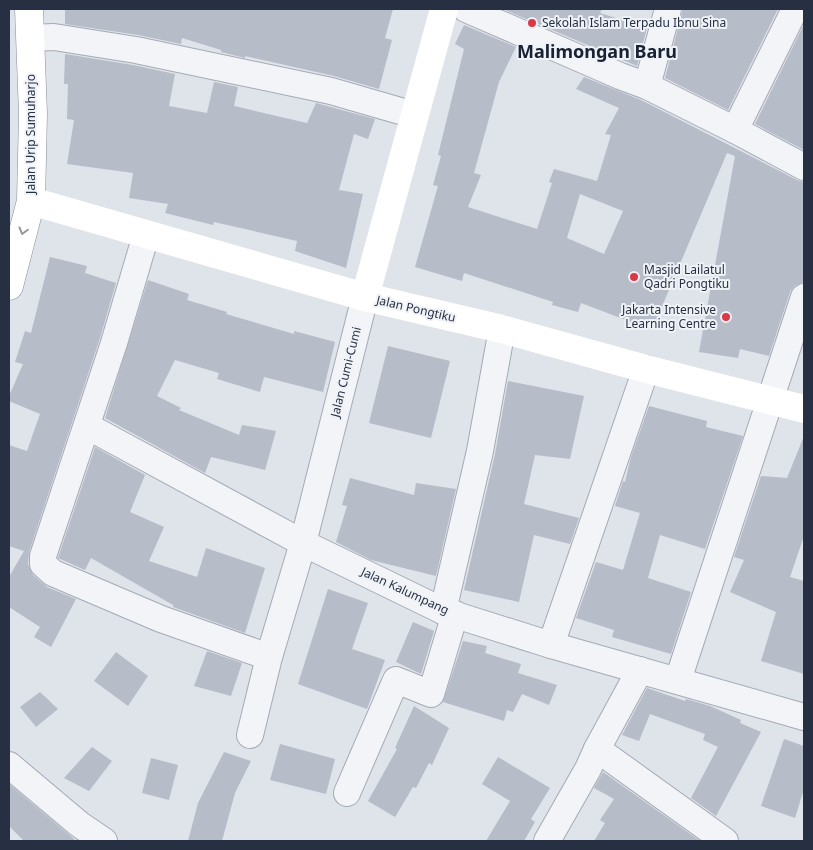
<svg xmlns="http://www.w3.org/2000/svg" width="813" height="850" viewBox="0 0 813 850" font-family="'Noto Sans',sans-serif">
  <style>
    .building { fill: #b6bcc8; fill-rule: evenodd }
    .lines { fill: none; stroke-linecap: round; stroke-linejoin: round }
    .street-casing { stroke: #a4aab5; stroke-width: 28 }
    .highway-casing { stroke: #858fa2; stroke-width: 29 }
    .street { stroke: #f3f4f8; stroke-width: 26 }
    .secondary { stroke: #fff; stroke-width: 28 }
    .highway { stroke: #fff; stroke-width: 28 }
    .oneway { stroke: #9398a1 }
    .poi-dot { fill: #db384a; stroke: #eff2f7; stroke-width: 2 }
    .labels { text-anchor: middle; stroke-width: 4; stroke-linejoin: round; paint-order: stroke }
    .poi-label { font-size: 12px; fill: #273043; stroke: #eff2f7; text-anchor: start }
    .street-label { font-size: 12px; fill: #273043; stroke: #eff2f7 }
    .district-label { font-size: 18px; font-weight: bold; fill: #192134; stroke: #eff2f7 }
  </style>
  <rect width="100%" height="100%" fill="#dfe3ea"/>
  <g class="building">
    <polygon points="65,9 393,9 385,38 392,40 379,89 334,76 245,56 245,58 221,52 221,50 182,38 181,44 138,35 65,24"/>
    <polygon points="503,9 602,9 600,13 647,28 637,66"/>
    <polygon points="683,9 778,9 728,110 665,78"/>
    <polygon points="804,24 804,150 755,124"/>
    <path d="M 464,25 L 516,47 L 499,82 L 474,173 L 481,175 L 468,207 L 537,229 L 552,183 L 549,182 L 554,169 L 597,181 L 611,135 L 605,134 L 619,108 L 576,89 L 584,77 L 641,100 L 797,180 L 804,182 L 804,282 L 794,286 L 790,292 L 769,356 L 740,349 L 738,358 L 699,352 L 735,156 L 727,153 L 652,330 L 581,303 L 578,312 L 552,305 L 553,302 L 464,273 L 462,281 L 415,267 L 438,186 L 433,185 L 441,156 L 438,155 L 464,49 L 455,44 ZM 580,194 L 623,211 L 604,254 L 567,238 Z"/>
    <polygon points="65,54 133,65 175,74 169,106 207,113 214,82 238,87 234,106 307,123 316,103 375,119 368,139 354,134 339,190 363,194 346,268 295,251 297,241 214,222 213,225 165,213 168,204 129,198 133,173 67,164 74,120 67,119 68,84 64,84"/>
    <polygon points="50,257 87,266 85,273 116,283 100,338 29,552 28,564 33,575 47,587 76,599 51,647 34,637 40,627 9,607 9,577 24,551 9,546 9,445 27,451 40,414 9,401 9,396 23,364 15,362 25,331 31,333"/>
    <polygon points="148,280 189,294 187,300 227,312 226,314 294,334 294,331 335,342 323,392 264,377 260,392 217,379 219,373 175,360 157,396 181,408 179,410 239,435 242,425 276,431 265,470 211,457 205,473 105,418"/>
    <polygon points="388,346 450,361 431,438 369,423"/>
    <polygon points="508,381 584,396 570,459 535,455 524,504 579,518 570,544 534,535 519,602 464,590 495,454"/>
    <polygon points="649,406 707,421 706,427 743,436 705,549 660,535 648,578 691,592 671,654 612,637 614,630 576,618 596,562 623,570 640,513 615,506 623,481 625,482 631,457"/>
    <polygon points="804,436 804,536 790,577 804,581 804,674 761,661 776,612 730,592 744,560 734,557 761,476 787,478"/>
    <polygon points="95,447 145,475 130,512 164,527 149,561 197,577 206,548 265,568 245,633 173,607 173,605 91,558 85,570 58,558"/>
    <polygon points="350,478 414,495 416,483 456,489 436,576 371,560 336,542 347,506 342,505"/>
    <polygon points="328,589 368,603 352,649 385,660 367,709 298,684"/>
    <polygon points="413,622 434,631 421,674 396,662"/>
    <polygon points="463,641 487,646 485,653 521,664 518,673 557,685 549,705 522,694 513,712 507,710 504,721 443,702"/>
    <polygon points="207,651 242,663 231,696 194,686"/>
    <polygon points="116,652 148,676 128,706 94,681"/>
    <polygon points="647,688 685,701 686,699 710,706 741,720 740,723 761,732 716,816 691,798 718,747 703,740 705,734 650,714 639,741 622,735"/>
    <polygon points="40,692 58,709 36,727 20,707"/>
    <polygon points="414,706 449,728 432,765 429,763 416,788 413,787 395,817 368,801 397,749 395,748"/>
    <polygon points="784,739 804,746 804,789 795,818 761,806"/>
    <polygon points="280,744 335,759 326,794 270,780"/>
    <polygon points="92,747 112,761 89,791 64,778"/>
    <polygon points="224,752 251,761 235,793 222,841 188,841 198,803"/>
    <polygon points="498,757 550,788 531,819 535,822 524,841 486,841 510,801 482,784"/>
    <polygon points="151,758 178,765 169,800 142,793"/>
    <polygon points="603,772 700,841 594,841 605,823 600,820 614,799 594,788"/>
    <polygon points="9,784 73,838 76,841 24,841 9,826"/>
  </g>
  <g class="lines">
    <defs>
      <g id="street">
        <polyline points="466,9 620,76 647,86 735,130 804,167"/>
        <polyline points="30,38 54,37 136,50 331,91 414,115"/>
        <polyline points="647,86 668,9"/>
        <polyline points="735,130 795,9"/>
        <polyline points="146,235 114,343 43,556 43,564 53,573 161,619 269,657"/>
        <polyline points="87,426 303,543 443,611 551,645 804,717"/>
        <polyline points="443,611 480,451 502,329"/>
        <polyline points="551,645 646,369"/>
        <polyline points="678,680 804,297"/>
        <polyline points="250,735 269,657 303,543 365,297"/>
        <polyline points="597,749 725,841"/>
        <polyline points="9,765 79,824 104,841"/>
        <polyline points="347,793 396,680 431,694 455,614"/>
        <polyline points="547,841 588,769 597,749 640,670"/>
      </g>
      <polyline id="highway" points="9,286 31,201 33,114 29,9"/>
    </defs>
    <use href="#street" class="street-casing"/>
    <use href="#highway" class="highway-casing"/>
    <use href="#street" class="street"/>
    <g class="secondary">
      <polyline points="31,201 365,297 502,329 646,369 804,409"/>
      <polyline points="365,297 444,9"/>
    </g>
    <use href="#highway" class="highway"/>
  </g>
  <defs><path id="oneway-chevron" d="M-2-3.5L2.5 0L-2 3.5" fill="none" stroke-width="1.6" stroke-linecap="round" stroke-linejoin="round" transform="scale(1.25)"/></defs>
  <use class="oneway" href="#oneway-chevron" transform="translate(23 231) rotate(105)"/>
  <g class="poi-dot">
    <circle cx="532" cy="23" r="5"/>
    <circle cx="634" cy="277" r="5"/>
    <circle cx="726" cy="317" r="5"/>
  </g>
  <g class="labels">
    <g class="poi-label">
      <text x="542" y="27">Sekolah Islam Terpadu Ibnu Sina</text>
      <text x="644" y="274">Masjid Lailatul<tspan x="644" dy="14">Qadri Pongtiku</tspan></text>
      <text x="716" y="314" text-anchor="end">Jakarta Intensive<tspan x="716" dy="14">Learning Centre</tspan></text>
    </g>
    <g class="street-label">
      <text transform="translate(31 134) rotate(-90)" y="4">Jalan Urip Sumuharjo</text>
      <text transform="translate(416 309) rotate(13)" y="4">Jalan Pongtiku</text>
      <text transform="translate(346 372) rotate(-76)" y="4">Jalan Cumi-Cumi</text>
      <text transform="translate(405 591) rotate(25)" y="4">Jalan Kalumpang</text>
    </g>
    <g class="district-label">
      <text x="597" y="58">Malimongan Baru</text>
    </g>
  </g>
  <rect width="813" height="850" fill="none" stroke="#273043" stroke-width="20"/>
</svg>
